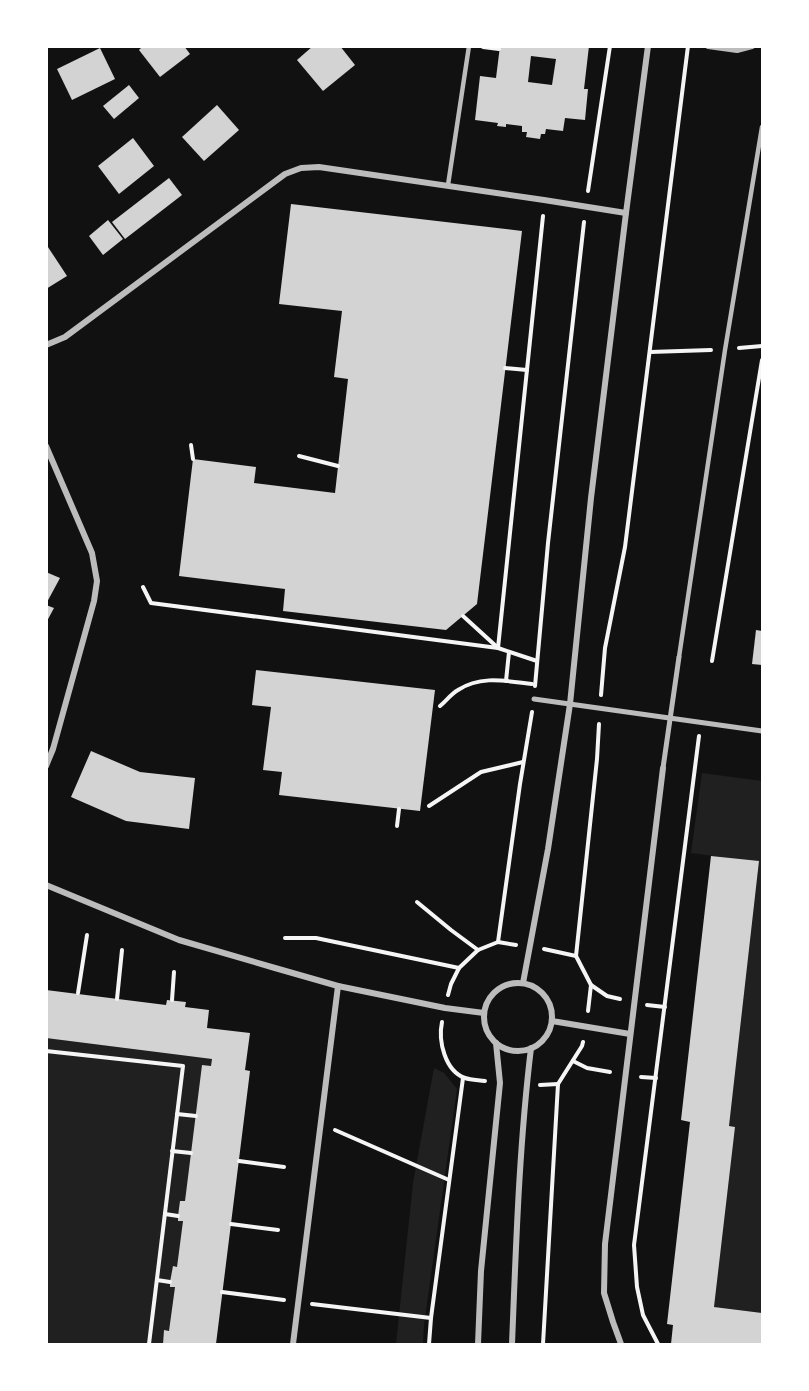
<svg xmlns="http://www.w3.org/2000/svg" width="809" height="1391" viewBox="0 0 809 1391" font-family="Literata,serif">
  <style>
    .green { fill: #202020 }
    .building { fill: #d3d3d3; fill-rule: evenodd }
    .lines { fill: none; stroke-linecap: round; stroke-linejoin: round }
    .path { stroke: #f5f5f5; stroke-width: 4 }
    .service { stroke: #bcbcbc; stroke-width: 4.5 }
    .pedestrian { stroke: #bcbcbc; stroke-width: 5 }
    .minor { stroke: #bcbcbc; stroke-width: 6 }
  </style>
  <rect width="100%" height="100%" fill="#111"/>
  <g class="green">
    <polygon points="702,773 762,781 762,1313 714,1307 735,1127 729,1126 759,862 691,853"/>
    <polygon points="47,1038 212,1059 211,1066 202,1065 185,1201 178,1221 183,1221 177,1267 173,1267 170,1287 175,1287 169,1331 164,1331 163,1344 47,1344"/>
    <polygon points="434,1068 444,1073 457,1089 424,1325 423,1344 396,1344 413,1183"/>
  </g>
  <g class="building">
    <polygon points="143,46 184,46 190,54 160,77 139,50"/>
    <polygon points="313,46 340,46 355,65 323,91 297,60"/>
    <path d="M 500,46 L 589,46 L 584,89 L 588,89 L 585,120 L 565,118 L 563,131 L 546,129 L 545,134 L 541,134 L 540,139 L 526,137 L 527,132 L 522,132 L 522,126 L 506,124 L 506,127 L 497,126 L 498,123 L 475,120 L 480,76 L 496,78 ZM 531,56 L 556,59 L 552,85 L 528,82 Z"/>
    <polygon points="100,48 115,79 72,100 57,69"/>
    <polygon points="129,85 139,98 114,119 103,106"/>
    <polygon points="217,105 239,130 204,161 182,137"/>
    <polygon points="133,138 154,166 119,194 98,166"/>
    <polygon points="169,178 182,195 125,239 112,222"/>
    <polygon points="291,204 522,231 477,604 446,630 283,611 285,589 179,576 193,459 256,467 254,483 335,493 348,379 334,377 342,311 279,304"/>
    <polygon points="108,220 123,239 103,255 89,236"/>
    <polygon points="46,244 67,276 46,289"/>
    <polygon points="46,572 60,578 46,604"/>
    <polygon points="46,605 54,608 46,623"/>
    <polygon points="756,630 762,631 762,665 752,664"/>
    <polygon points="256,670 435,690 420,811 279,795 282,772 263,770 271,707 252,705"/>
    <polygon points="91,751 140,772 195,778 189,829 126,821 71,797"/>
    <polygon points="711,856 759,861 729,1126 735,1127 714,1307 762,1313 762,1344 671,1344 673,1325 667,1324 690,1122 681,1120"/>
    <polygon points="46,990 166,1005 167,1000 186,1002 185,1007 209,1010 207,1028 250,1033 245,1070 250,1071 216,1344 163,1344 164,1330 169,1331 175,1287 170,1287 170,1282 173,1266 177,1267 183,1221 178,1221 178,1216 180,1201 185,1201 202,1065 211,1066 212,1059 46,1038"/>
  </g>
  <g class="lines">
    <g class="path">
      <polyline points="601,46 606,46"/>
      <polyline points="483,47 499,49"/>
      <polyline points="588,191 610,46"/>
      <polyline points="739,348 762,346"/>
      <polyline points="650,352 711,350"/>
      <polyline points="505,368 527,370"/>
      <polyline points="191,445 193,459"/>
      <polyline points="299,456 338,466"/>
      <polyline points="143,587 151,603 498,648 537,661"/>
      <polyline points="463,616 497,647"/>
      <polyline points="498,648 543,216"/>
      <polyline points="712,661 762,360"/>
      <polyline points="506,681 509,652"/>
      <polyline points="535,686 548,543 584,222"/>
      <polyline points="601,695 605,648 625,547 688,46"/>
      <path d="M 440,706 C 446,701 451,694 458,690 C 481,675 506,681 532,684"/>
      <polyline points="429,806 481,772 523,762"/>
      <polyline points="397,826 399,809"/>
      <polyline points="417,902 451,930 478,950"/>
      <polyline points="285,938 316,938 459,968"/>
      <polyline points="498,942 520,784 532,712"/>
      <polyline points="544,949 576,956 591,985 588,1011"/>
      <polyline points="576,956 597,759 599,724"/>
      <polyline points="591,985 607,996 620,999"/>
      <polyline points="78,993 87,935"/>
      <polyline points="448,995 451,984 459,968 478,950 498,942 516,945"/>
      <polyline points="117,999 122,950"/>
      <polyline points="172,1000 174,972"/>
      <polyline points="647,1005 665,1007"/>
      <path d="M 442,1022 C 438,1041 445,1071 465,1078 C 471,1080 479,1080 485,1081"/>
      <polyline points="46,1051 183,1066 149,1344"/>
      <polyline points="573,1061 587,1068 610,1072"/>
      <polyline points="641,1077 656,1078"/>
      <polyline points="540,1085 558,1084"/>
      <polyline points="177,1114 196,1116"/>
      <polyline points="335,1130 449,1180"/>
      <polyline points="172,1151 191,1153"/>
      <polyline points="239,1161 284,1167"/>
      <polyline points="165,1214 178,1216"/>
      <polyline points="231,1224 278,1230"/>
      <polyline points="157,1280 170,1282"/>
      <polyline points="222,1292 284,1300"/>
      <polyline points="312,1304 431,1318"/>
      <polyline points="429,1344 431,1318 463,1078"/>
      <polyline points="543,1344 558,1084 582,1046 583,1042"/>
      <polyline points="658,1344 643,1315 637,1287 634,1245 699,736"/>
    </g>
    <g class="service">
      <polyline points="448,185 469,46"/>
      <polyline points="679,657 725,350 762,127"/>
    </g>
    <g class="pedestrian">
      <polyline points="534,699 762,731"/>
      <polyline points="663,768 679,657"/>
    </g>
    <g class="minor">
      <polyline points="708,46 737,50 752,46"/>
      <polyline points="46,345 65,337 285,174 301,168 319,167 544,200 626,213"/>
      <polyline points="46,446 92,553 97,581 94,601 53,749 46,766"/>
      <polyline points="46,885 179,940 275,968 338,986 445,1008 484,1013"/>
      <polyline points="523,983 548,849 570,704 591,498 626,213 648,46"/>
      <circle cx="518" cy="1017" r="34"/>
      <polyline points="552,1021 630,1034"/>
      <polyline points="293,1344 338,986"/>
      <polyline points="478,1344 481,1271 500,1083 496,1043"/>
      <path d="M 512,1344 C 516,1246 519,1147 531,1048"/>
      <polyline points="621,1344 613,1322 604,1293 605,1244 663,768"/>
    </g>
  </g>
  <rect width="809" height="1391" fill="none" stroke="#ffffff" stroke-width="96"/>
</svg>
